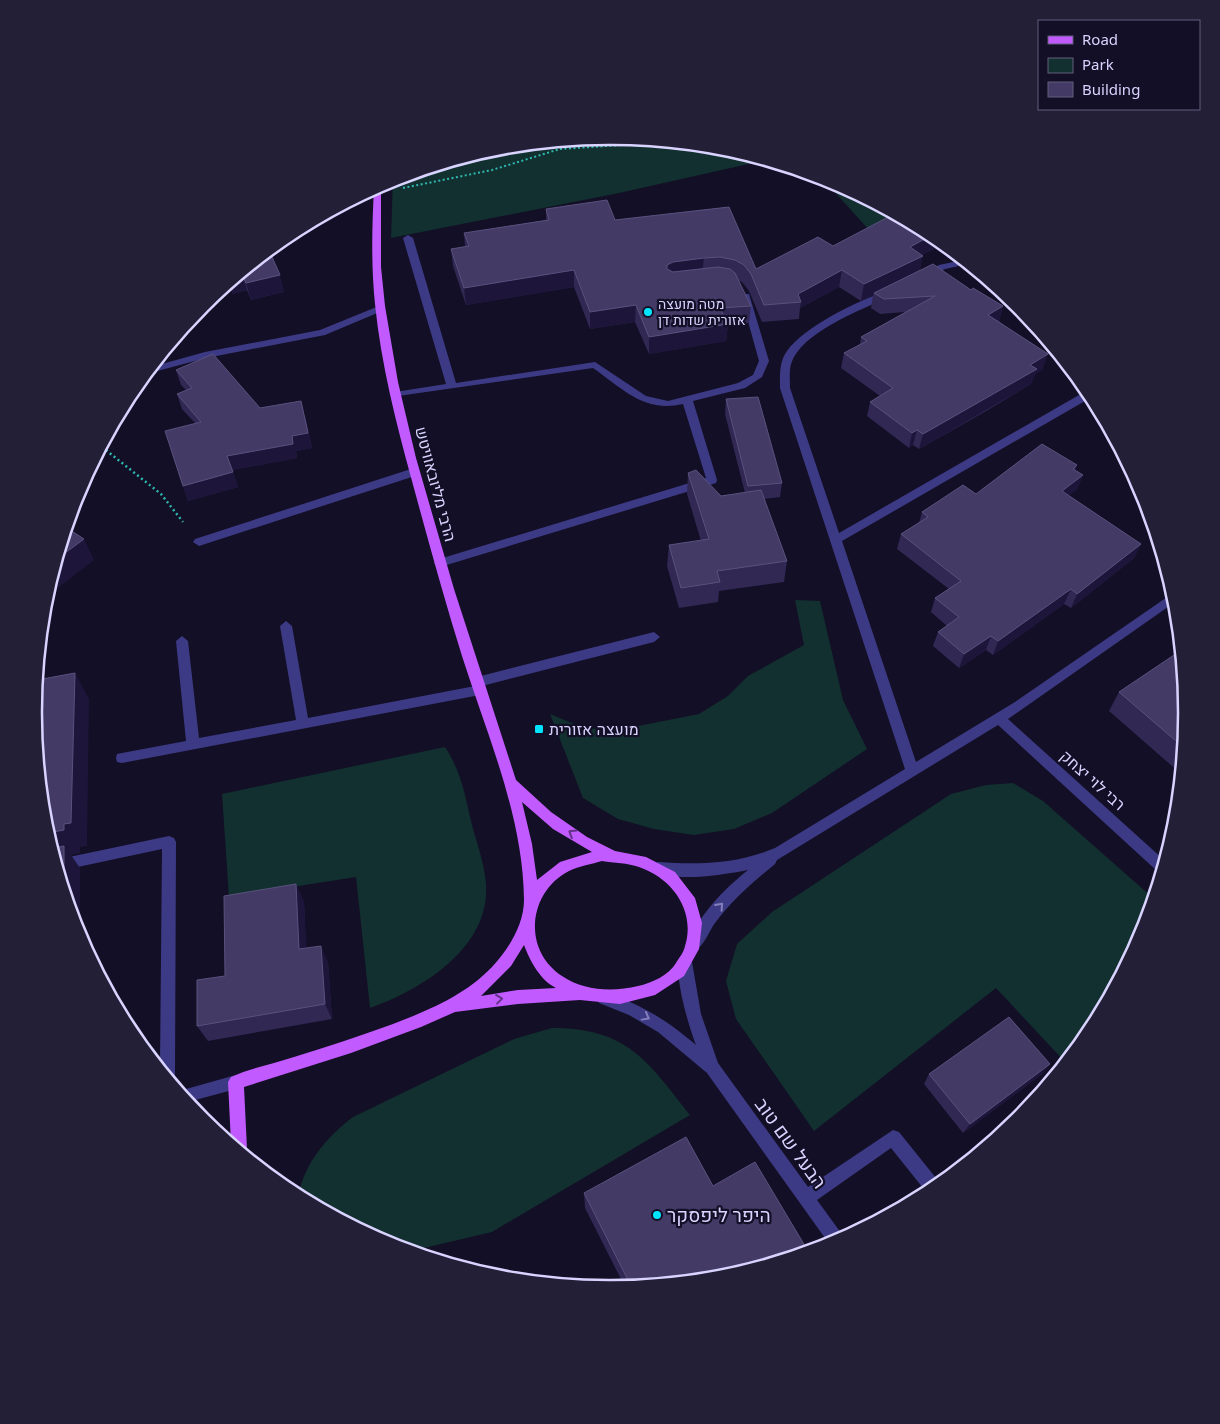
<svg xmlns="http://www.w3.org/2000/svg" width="1220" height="1424" viewBox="0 0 1220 1424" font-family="'Noto Sans',Heebo,sans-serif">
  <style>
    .green { fill: #12302f }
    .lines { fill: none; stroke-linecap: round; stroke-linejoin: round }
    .path-far1 { stroke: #2fb8b0; stroke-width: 2; stroke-dasharray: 2 2.5; stroke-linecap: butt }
    .path { stroke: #2fb8b0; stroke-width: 2.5; stroke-dasharray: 2 3; stroke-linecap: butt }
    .minor { fill: #3d3a85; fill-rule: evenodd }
    .major { fill: #c25bff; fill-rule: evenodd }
    .wall { fill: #312854 }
    .shaded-wall { fill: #1d163a }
    .building { fill: #433a66; stroke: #5a527e }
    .oneway { stroke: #623188 }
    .oneway2 { stroke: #837fbc }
    .poi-dot { fill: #00e5ff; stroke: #130f26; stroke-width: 2 }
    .labels { text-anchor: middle; stroke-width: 4.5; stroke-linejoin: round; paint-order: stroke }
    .far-poi-label { font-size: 14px; fill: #d9d4ff; stroke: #130f26; text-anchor: start }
    .street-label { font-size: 16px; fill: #d9d4ff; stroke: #130f26 }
    .poi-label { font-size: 16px; fill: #d9d4ff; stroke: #130f26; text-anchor: start }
    .near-street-label { font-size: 19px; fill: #d9d4ff; stroke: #130f26 }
    .near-poi-label { font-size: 19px; fill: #d9d4ff; stroke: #130f26; text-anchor: start }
    .rim { fill: none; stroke: #d9d4ff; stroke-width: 2.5 }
  </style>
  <rect width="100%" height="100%" fill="#130f26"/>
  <g class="green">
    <polygon points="610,136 723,147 766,160 619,193 391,238 393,178 498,147"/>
    <polygon points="821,177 831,180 901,217 871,232"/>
    <polygon points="795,600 820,601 843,700 867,749 772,813 734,829 694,835 654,829 618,819 583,798 550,714 586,729 638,726 699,714 728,696 748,676 804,645"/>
    <path d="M 445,747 C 462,773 465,796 472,825 C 477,844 485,865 486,885 C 490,948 421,990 370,1008 L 356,877 L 229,897 L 222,794 Z"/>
    <path d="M 1013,783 L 1043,801 L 1153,898 C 1135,957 1103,1015 1065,1062 L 996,988 L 814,1131 L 736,1019 L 726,981 L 737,944 L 772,912 L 951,794 L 986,785 Z"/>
    <path d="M 552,1028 C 627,1028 648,1061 690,1115 L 492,1232 L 411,1251 L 389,1244 L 298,1196 C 305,1162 327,1137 353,1117 L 514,1039 Z"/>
  </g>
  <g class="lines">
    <polyline class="path-far1" points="403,188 492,170 560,149 669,142"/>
    <polyline class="path" points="102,447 161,494 183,522"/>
    <g class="minor">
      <path d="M 408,235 L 413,238 L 456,383 L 595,362 L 646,396 L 668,401 L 738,383 L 753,375 L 759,361 L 741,296 L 743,294 L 749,294 L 769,361 L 762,377 L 745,388 L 693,401 L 717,480 L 716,483 L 440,567 L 436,566 L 434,563 L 436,560 L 706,478 L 683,404 C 644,413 623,389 593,368 L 391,397 L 391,393 L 395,392 L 446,384 L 403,238 Z"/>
      <polygon points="963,260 968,264 945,269 924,279 919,276 939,265"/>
      <path d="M 886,292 L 889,293 L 889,297 C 861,310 801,332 791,364 C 789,372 790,380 790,388 L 839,533 L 1086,391 L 1092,397 L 842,541 L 916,762 L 1015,702 L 1173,593 L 1175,602 L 1008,719 L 1164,860 L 1161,872 L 1157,871 L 998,725 L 777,860 L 775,864 C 753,882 732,900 715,923 C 709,931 704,947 694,951 L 689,949 L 687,944 C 700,914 723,890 748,870 C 722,875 679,882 653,872 L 651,868 L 653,864 L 658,862 C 699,865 737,864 775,848 L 905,769 L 780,388 C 780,375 779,362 787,351 C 803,328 859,299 886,292 Z"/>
      <polygon points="379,306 382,307 382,311 325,335 206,358 146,374 151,367 205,352 320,330"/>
      <polygon points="414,468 418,469 419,472 418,475 199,546 193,542 195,539"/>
      <polygon points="286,621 292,626 308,718 475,686 471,682 473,679 477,677 654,632 660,637 654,642 482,686 486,690 484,693 480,695 122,763 117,762 116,758 117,754 122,753 186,741 176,641 182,636 188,641 199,738 296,720 280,626"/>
      <polygon points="169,836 174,838 176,842 175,1076 171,1082 160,1067 162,849 59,871 55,860"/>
      <path d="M 685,955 L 690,957 L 692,962 L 701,1014 L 718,1063 L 808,1187 L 893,1130 L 899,1132 L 940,1183 L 927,1193 L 891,1148 L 817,1200 L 844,1237 L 830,1245 L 707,1073 L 658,1032 L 629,1015 L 599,1003 L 597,998 L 599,993 L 604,991 C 643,1006 664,1018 696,1045 C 689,1027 673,974 680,957 Z"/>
      <polygon points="236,1075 241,1077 244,1082 241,1087 236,1089 188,1102 179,1091"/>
    </g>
    <path class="major" d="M 381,184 L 381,267 L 385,306 L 398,382 L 416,458 L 454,589 L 516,780 L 551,812 L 587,837 L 615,851 L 646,857 L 675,872 L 695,898 L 702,923 L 699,949 L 684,976 L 655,995 L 620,1004 L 580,1000 L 518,1004 L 455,1012 L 421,1027 L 351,1053 L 244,1087 L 247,1149 L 245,1154 L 231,1143 L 228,1082 L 231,1077 C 251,1068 273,1064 294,1057 C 327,1047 360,1036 393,1024 C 429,1010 464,996 492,967 C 509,949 524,924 524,900 C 523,815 487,735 462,656 C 444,598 428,540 412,481 C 396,423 381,364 375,304 C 371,265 372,227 374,188 ZM 522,802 L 553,829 L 592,852 L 560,862 L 537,880 L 532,844 ZM 602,861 C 614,863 628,863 639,867 C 672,878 696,911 685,946 C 684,952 679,958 676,963 C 669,975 652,983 638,986 C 613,992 584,991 562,976 C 522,950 528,892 569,871 C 579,866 592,864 602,861 ZM 524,945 C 530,961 540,980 556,988 L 518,990 L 481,996 L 511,966 Z"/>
  </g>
  <g class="wall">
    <polygon points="729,207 756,269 833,246 943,244 922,255 920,270 971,290 1003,306 999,321 1043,369 1035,374 1031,384 988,410 919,449 913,445 909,448 867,416 870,402 880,396 841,368 844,353 860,344 861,337 905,312 880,314 871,308 873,295 861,301 839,287 800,308 799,319 762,322 749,291 742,282 738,280 751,306 749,323 728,324 726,341 649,354 635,322 590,329 574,287 466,305 453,266 451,249 465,247 464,233 546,220 546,209 615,220"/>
    <polygon points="269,250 284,292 251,300 247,290 233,294 229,284 225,286"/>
    <polygon points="176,370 260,408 305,416 312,448 296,451 297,458 232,470 238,487 188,501 183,486 195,423 182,409 177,394 186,390 181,385"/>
    <polygon points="726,399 782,483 780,497 764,499 787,561 784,582 719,591 718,602 679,608 667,566 669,545 701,541 687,494 688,473 721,496 745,493 725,414"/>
    <polygon points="1077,465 1075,470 1083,475 1077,489 1068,496 1141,544 1134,558 1071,608 1064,604 993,655 986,650 959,668 933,646 938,632 947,626 931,612 935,598 949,589 897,549 901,534 919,523 922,512 976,494"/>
    <polygon points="1119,692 1186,712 1180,773 1109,711"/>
    <polygon points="304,901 306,948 328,962 332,1019 208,1041 197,1026 225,976"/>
    <polygon points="1050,1064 1042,1074 963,1133 924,1084 929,1074"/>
    <polygon points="713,1186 722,1277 625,1287 585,1208 584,1193"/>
  </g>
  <g class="shaded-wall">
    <polygon points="932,235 943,244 906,264 910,247"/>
    <polygon points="923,256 919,273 874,293 873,295 861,301 864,284"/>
    <polygon points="704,258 702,275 666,282 667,265 673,262"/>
    <polygon points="574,270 574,287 466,305 464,288"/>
    <polygon points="842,270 839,287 800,308 801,302 798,294"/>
    <polygon points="239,274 242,274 247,290 233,294 230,282"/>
    <polygon points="280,275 284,292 251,300 246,283"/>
    <polygon points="636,305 635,322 590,329 590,312"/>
    <polygon points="1003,306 999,321 988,315"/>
    <polygon points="728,324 726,341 649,354 649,337"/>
    <polygon points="1048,354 1043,369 1035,374 1031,384 919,449 923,434 1030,365"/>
    <polygon points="301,401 312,448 296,451 297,458 232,470 227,456 292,436"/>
    <polygon points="917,430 913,445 909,448 912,433"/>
    <polygon points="233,472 238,487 188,501 183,486"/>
    <polygon points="1083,475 1077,489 1056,506 1062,491"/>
    <polygon points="84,539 94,560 46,597 57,559"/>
    <polygon points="1141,544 1134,558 1071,608 1077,594"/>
    <polygon points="1071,589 1064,604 993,655 998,641"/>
    <polygon points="991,636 986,650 959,668 964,654"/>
    <polygon points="75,673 89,699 87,846 80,847 80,853 71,855 80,868 80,938 78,932 48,833"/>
    <polygon points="296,884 304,901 307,965 299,949"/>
    <polygon points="321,946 328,962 332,1019 325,1004"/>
    <polygon points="1050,1064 1042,1074 963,1133 970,1124"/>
  </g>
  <g class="building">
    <polygon points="607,200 615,220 729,207 756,269 818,237 833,246 894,214 932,235 910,247 923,256 864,284 842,270 798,294 801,302 764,305 751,274 744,265 735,260 720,257 704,258 673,262 667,265 667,269 673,272 718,267 730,269 735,273 751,306 720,308 728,324 649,337 636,305 590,312 574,270 464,288 451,249 469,246 464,233 549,220 546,209"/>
    <polygon points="269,250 280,275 246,283 242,274 239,274"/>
    <polygon points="933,264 971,290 973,288 1003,306 988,315 1048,354 1030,365 1037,369 923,434 917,430 912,433 870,402 893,388 844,353 867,341 861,337 935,296 884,299 874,293"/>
    <polygon points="213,354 260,408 301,401 308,433 292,436 293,444 227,456 233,472 183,486 165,431 201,422 177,394 192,388 176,370"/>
    <polygon points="758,397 782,483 748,486 726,399"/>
    <polygon points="1042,444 1077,465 1073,469 1083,475 1062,491 1141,544 1077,594 1071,589 998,641 991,636 964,654 938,632 959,617 935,598 961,581 901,534 928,517 922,512 963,485 976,494"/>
    <polygon points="696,470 721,496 761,490 787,561 717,571 720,582 681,588 669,545 709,539 688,473"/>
    <polygon points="67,528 84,539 57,559"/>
    <polygon points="1180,651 1186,712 1183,747 1119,692"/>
    <polygon points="75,673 71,823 64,824 64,830 48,833 45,824 34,712 37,680"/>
    <polygon points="64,846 64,887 52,848"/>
    <polygon points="296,884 299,949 321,946 325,1004 197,1026 197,980 225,976 224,896"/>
    <polygon points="1009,1017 1050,1064 970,1124 929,1074"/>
    <polygon points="686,1137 713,1186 755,1162 808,1251 722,1277 631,1286 584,1193"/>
  </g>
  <defs><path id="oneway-chevron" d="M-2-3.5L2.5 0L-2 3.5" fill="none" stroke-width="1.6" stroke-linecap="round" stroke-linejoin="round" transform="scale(1.25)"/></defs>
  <g class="oneway">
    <use href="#oneway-chevron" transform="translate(572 833) rotate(-148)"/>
    <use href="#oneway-chevron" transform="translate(499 999) rotate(-7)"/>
  </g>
  <g class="oneway2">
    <use href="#oneway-chevron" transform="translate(720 906) rotate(-48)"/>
    <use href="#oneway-chevron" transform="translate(646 1017) rotate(29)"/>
  </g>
  <g class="poi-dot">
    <circle cx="648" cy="312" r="5"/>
    <rect x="534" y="724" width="10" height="10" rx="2.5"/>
    <circle cx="657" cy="1215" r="5"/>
  </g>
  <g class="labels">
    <g class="far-poi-label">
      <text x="658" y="309">מטה מועצה<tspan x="658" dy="16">אזורית שדות דן</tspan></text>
    </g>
    <g class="street-label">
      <text transform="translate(436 484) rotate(75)" y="6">הרבי מליובאוויטש</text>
      <text transform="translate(1093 780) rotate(42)" y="6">רבי לוי יצחק</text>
    </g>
    <g class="poi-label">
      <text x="549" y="735">מועצה אזורית</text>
    </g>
    <g class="near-street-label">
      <text transform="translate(791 1143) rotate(54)" y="7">הבעל שם טוב</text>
    </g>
    <g class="near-poi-label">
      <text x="667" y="1222">היפר ליפסקר</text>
    </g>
  </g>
  <path d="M0 0H1220V1424H0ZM609 145H611A567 567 0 0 1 1178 712V713A567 567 0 0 1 611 1280H609A567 567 0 0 1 42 713V712A567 567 0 0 1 609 145Z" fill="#231f37" fill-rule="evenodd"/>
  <path class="rim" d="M609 145H611A567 567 0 0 1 1178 712V713A567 567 0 0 1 611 1280H609A567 567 0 0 1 42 713V712A567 567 0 0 1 609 145Z"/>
  <rect x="1038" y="20" width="162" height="90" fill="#130f26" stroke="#625e7d"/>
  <rect x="1048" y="36" width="25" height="8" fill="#c25bff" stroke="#625e7d"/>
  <text x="1082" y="45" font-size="15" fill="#d9d4ff">Road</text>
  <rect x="1048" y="58" width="25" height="15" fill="#12302f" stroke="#625e7d"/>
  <text x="1082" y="70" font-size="15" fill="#d9d4ff">Park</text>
  <rect x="1048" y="82" width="25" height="15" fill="#433a66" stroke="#625e7d"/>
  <text x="1082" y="95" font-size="15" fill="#d9d4ff">Building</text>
</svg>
